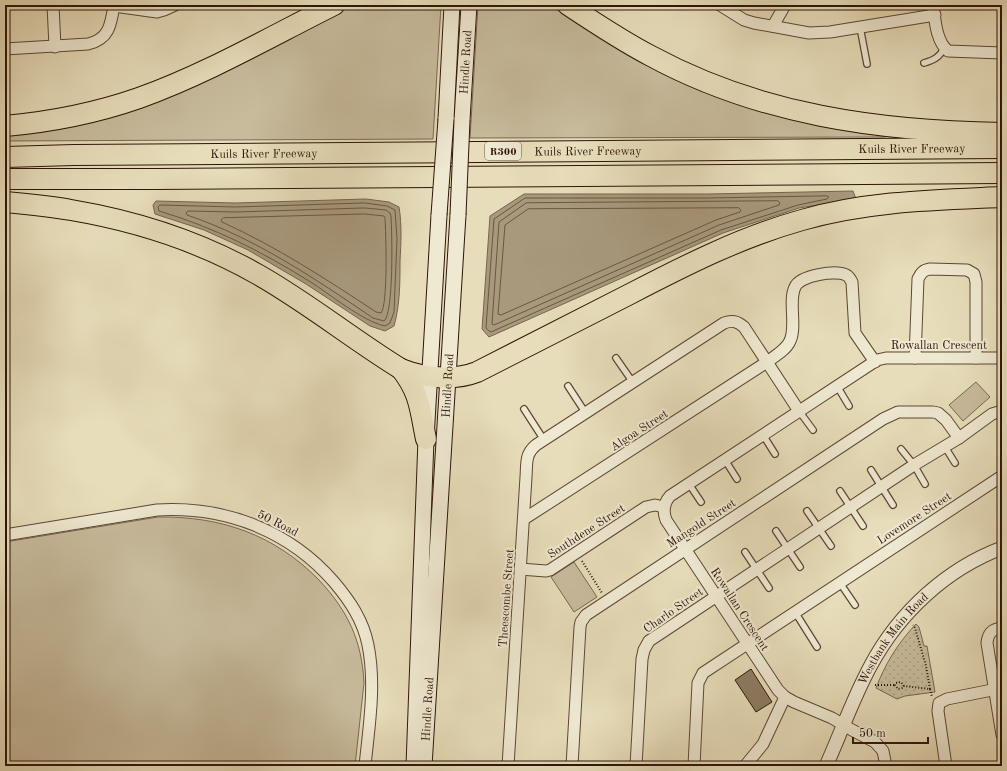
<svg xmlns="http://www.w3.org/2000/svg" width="1007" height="771" viewBox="0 0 1007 771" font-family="'Old Standard TT',serif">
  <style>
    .green { fill: #c7bb9c; stroke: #7a6852 }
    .park { fill: url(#park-dots); stroke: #7a6852 }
    .water { fill: #a8997d; stroke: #77644e }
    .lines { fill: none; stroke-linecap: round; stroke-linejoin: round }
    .shore { stroke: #6a5742; stroke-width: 1 }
    .building { fill: #8e7d65; stroke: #2d1508 }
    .service-casing { stroke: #5c4734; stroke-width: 8 }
    .minor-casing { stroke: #5c4734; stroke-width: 13 }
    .tertiary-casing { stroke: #5c4734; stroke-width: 15 }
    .secondary-casing { stroke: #2d1508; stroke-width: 17 }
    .motorway-casing { stroke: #2d1508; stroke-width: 22 }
    .path { stroke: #2d1508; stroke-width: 2; stroke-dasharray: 1 2; stroke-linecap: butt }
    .service { stroke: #efe9d2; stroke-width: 5.5 }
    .minor { stroke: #efe9d2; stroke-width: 11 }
    .tertiary { stroke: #efe9d2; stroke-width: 13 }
    .secondary { stroke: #efe9d2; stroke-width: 15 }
    .motorway { stroke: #e7ddba; stroke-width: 20 }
    .secondary-bridge-casing { stroke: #2d1508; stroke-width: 17; stroke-linecap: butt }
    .secondary-bridge { stroke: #efe9d2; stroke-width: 15 }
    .labels { text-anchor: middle; stroke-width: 4; stroke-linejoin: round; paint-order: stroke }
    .shield { fill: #efe9d2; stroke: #675545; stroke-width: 1 }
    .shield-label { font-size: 11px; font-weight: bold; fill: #2d1508 }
    .street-label { font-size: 12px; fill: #2d1508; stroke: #efe9d2 }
  </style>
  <defs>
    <pattern id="park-dots" width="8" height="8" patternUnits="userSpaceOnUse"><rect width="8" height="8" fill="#c7bb9c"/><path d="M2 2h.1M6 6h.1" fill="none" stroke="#aba085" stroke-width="1.8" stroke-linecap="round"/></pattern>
  </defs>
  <rect width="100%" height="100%" fill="#e7ddba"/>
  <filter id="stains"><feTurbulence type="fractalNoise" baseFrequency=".005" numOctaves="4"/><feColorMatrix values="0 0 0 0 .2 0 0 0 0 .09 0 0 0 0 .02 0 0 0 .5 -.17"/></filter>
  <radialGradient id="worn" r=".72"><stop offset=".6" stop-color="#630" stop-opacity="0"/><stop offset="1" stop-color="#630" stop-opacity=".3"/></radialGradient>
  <g class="green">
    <polygon points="351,5 441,5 433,139 5,141 5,133 16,133 304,29"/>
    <polygon points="478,5 549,5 614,45 885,132 885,137 470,138"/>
    <polygon points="976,382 990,397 963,421 949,405"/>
    <path d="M 158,517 C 221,516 275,535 319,580 C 348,611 362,641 364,683 L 355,766 L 5,766 L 5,542 Z"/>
    <polygon points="574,562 597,597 574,612 551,577"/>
  </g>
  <path class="park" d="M 916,624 L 919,627 L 924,646 L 927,646 L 935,692 L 905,696 L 897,699 L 876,688 C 885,664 898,643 916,624 Z"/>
  <g class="water">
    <polygon points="853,191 856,199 799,208 723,233 489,337 482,329 490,216 524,194 708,194"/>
    <path d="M 366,199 L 389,202 L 399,207 C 402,225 401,243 400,261 C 400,283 400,305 394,326 L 385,331 L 370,326 L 306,284 L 248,250 L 204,230 L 155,214 L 153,205 L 156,201 L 235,203 Z"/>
  </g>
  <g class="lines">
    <g class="shore">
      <polygon points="827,196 829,197 827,199 798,205 721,230 491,332 489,331 486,328 494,219 525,198 708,198"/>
      <polygon points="778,201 780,203 779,205 719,225 494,325 492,324 499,222 526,203"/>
      <path d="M 365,203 L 387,206 L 395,210 L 397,239 L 394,312 L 390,323 L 385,326 C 362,321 330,294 309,281 C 261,251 213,227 159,211 L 158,207 L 160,205 L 235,207 Z"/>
      <path d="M 365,208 L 386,210 L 390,213 L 391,216 C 392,232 394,313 384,321 L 373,318 C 314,278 255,238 187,215 L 186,213 L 188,211 L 236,212 Z"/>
      <polygon points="739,208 741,210 740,212 716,220 501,315 498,314 505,225 528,209"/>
      <path d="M 365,214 L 384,216 L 385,218 C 386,233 388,305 381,313 L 376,312 C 326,279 277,247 222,222 L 221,220 L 223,218 Z"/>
    </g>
  </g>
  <polygon class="building" points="751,669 772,702 756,712 735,680"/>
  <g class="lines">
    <defs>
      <g id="service">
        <polyline points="860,27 867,64"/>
        <path d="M 924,63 C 934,60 940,57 944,48"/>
        <polyline points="616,358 632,381"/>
        <polyline points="568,386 585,412"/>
        <polyline points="837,386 849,406"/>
        <polyline points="524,409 544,440"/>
        <polyline points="799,411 813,430"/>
        <polyline points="763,435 775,454"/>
        <polyline points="945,447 955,463"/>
        <polyline points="901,449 914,465 925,484"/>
        <polyline points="725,460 737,479"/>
        <polyline points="871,470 893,505"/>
        <polyline points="689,484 701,502"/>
        <polyline points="840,491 863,526"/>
        <polyline points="807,511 831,546"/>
        <polyline points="776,531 800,567"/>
        <polyline points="745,552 769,588"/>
        <polyline points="840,583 855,605"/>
        <polyline points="795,612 817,647"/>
      </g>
      <g id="minor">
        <polyline points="53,5 55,47"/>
        <polyline points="720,5 744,20 754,23 809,33 830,32 935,15"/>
        <path d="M 933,5 C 935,20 936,41 948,51 L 1002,53"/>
        <polyline points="114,6 157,12 164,10 175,5"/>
        <polyline points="773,26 785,5"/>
        <path d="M 5,49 L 88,44 C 109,39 111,25 114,5"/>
        <path d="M 915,358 L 918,279 C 921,273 923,270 930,269 L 967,270 L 974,274 L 976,282 L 976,358"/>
        <path d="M 524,519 L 767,362 C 775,356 786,350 790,341 C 797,326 788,301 795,287 C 800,275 836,270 846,275 C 849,276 850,279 852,282 L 855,333 L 875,362"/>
        <path d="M 5,535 L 157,510 C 225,506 289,530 334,582 C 350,601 363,620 368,645 C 376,685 369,726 365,766"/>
        <polyline points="520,569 546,571 550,570 646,507 655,505 664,507"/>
        <path d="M 1002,628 C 992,629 988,633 987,643 L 1002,735"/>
        <path d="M 508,766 L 526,477 C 527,463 525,454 536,445 L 724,323 C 732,320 737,321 744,327 L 799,411"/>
        <polyline points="572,766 580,627 581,622 586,615 883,419 898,412 933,412 938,413 946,420 959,438"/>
        <polyline points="636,766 642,659 644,650 649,641 914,465 959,438 992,414 1002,411"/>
        <polyline points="694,766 698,683 703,673 1002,476"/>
        <polyline points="745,766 763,744 785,697"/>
        <path d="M 886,766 L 883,751 L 875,742 L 852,730 L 832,718 L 794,702 L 785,697 L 778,690 L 666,520 C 663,512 663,504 670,496 L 877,360 L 886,358 L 1002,358"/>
        <polyline points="946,766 938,711 939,703 947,699 1002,688"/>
      </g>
      <g id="tertiary">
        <path id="s1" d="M 826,766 C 841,733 853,698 871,665 C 899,613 946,569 1002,548"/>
      </g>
      <g id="secondary">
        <polyline points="446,119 452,5"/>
        <path id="s2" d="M 462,120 L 469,5"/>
        <polyline points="414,766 426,439 439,215"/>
        <path id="s3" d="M 424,766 L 458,215"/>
      </g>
      <g id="motorway">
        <path d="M 568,5 C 595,23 622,41 651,56 C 760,115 879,131 1002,133"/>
        <path d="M 5,126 C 50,122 96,113 139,98 C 206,74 270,37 334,5"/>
        <path id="s4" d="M 5,157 L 74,155 L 1002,148"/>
        <polyline points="5,179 157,179 1002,173"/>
        <path d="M 5,202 C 27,204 49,206 71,210 C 136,221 199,241 257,274 C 307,302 352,339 401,369 C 424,378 454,381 477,372 C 528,346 579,320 630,294 C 686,265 741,237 802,220 C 867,201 935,200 1002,197"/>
        <path d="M 401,369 C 420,393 420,410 426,439"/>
      </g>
    </defs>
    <use href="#service" class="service-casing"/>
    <use href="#minor" class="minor-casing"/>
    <use href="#tertiary" class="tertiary-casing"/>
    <use href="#secondary" class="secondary-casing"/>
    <use href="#motorway" class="motorway-casing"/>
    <g class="path">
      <polyline points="582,561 602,593"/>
      <polyline points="875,685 895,685"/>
      <polyline points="904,686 901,682 896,683 895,685 898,689 903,688 904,686 930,689 926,666 915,628 913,625"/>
      <polyline points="930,689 932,697"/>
    </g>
    <use href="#service" class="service"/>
    <use href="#minor" class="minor"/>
    <use href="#tertiary" class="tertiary"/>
    <use href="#secondary" class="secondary"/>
    <use href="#motorway" class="motorway"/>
    <defs>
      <g id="secondary-bridge">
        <polyline points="439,215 446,119"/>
        <polyline points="458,215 462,120"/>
      </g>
    </defs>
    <use href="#secondary-bridge" class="secondary-bridge-casing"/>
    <use href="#secondary-bridge" class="secondary-bridge"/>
  </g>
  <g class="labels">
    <rect class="shield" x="485" y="142" width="36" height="18" rx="3"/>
    <g class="shield-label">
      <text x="503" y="155">R300</text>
    </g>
    <g class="street-label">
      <text dy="4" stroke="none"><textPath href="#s2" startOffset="58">Hindle Road</textPath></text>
      <text dy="4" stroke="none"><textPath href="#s4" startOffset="907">Kuils River Freeway</textPath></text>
      <text dy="4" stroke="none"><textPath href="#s4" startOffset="583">Kuils River Freeway</textPath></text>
      <text dy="4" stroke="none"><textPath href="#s4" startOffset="259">Kuils River Freeway</textPath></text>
      <text x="939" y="349">Rowallan Crescent</text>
      <text dy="4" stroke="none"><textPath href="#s3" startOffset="381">Hindle Road</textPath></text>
      <text transform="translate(639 430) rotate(-33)" y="4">Algoa Street</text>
      <text transform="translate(914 518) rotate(-33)" y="4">Lovemore Street</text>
      <text transform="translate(278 523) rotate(27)" y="4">50 Road</text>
      <text transform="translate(701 523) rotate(-33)" y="4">Mangold Street</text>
      <text transform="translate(586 531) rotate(-33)" y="4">Southdene Street</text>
      <text transform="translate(506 598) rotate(-86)" y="4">Theescombe Street</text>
      <text transform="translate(740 609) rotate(57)" y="4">Rowallan Crescent</text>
      <text transform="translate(673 610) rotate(-35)" y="4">Charlo Street</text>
      <text dy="4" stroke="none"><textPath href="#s1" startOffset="145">Westbank Main Road</textPath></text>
      <text dy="4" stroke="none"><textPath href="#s3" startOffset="57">Hindle Road</textPath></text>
    </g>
  </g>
  <rect width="1007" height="771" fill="none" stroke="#e7ddba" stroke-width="20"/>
  <rect x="6" y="6" width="995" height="759" fill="none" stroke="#2d1508" stroke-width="2"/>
  <rect x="10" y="10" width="987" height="751" fill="none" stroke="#2d1508"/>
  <path d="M853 737v6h75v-6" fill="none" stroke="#2d1508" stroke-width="2"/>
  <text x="859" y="737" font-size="12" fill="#2d1508" stroke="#efe9d2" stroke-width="3" paint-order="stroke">50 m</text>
  <rect width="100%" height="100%" filter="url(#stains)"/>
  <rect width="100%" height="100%" fill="url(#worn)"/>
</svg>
